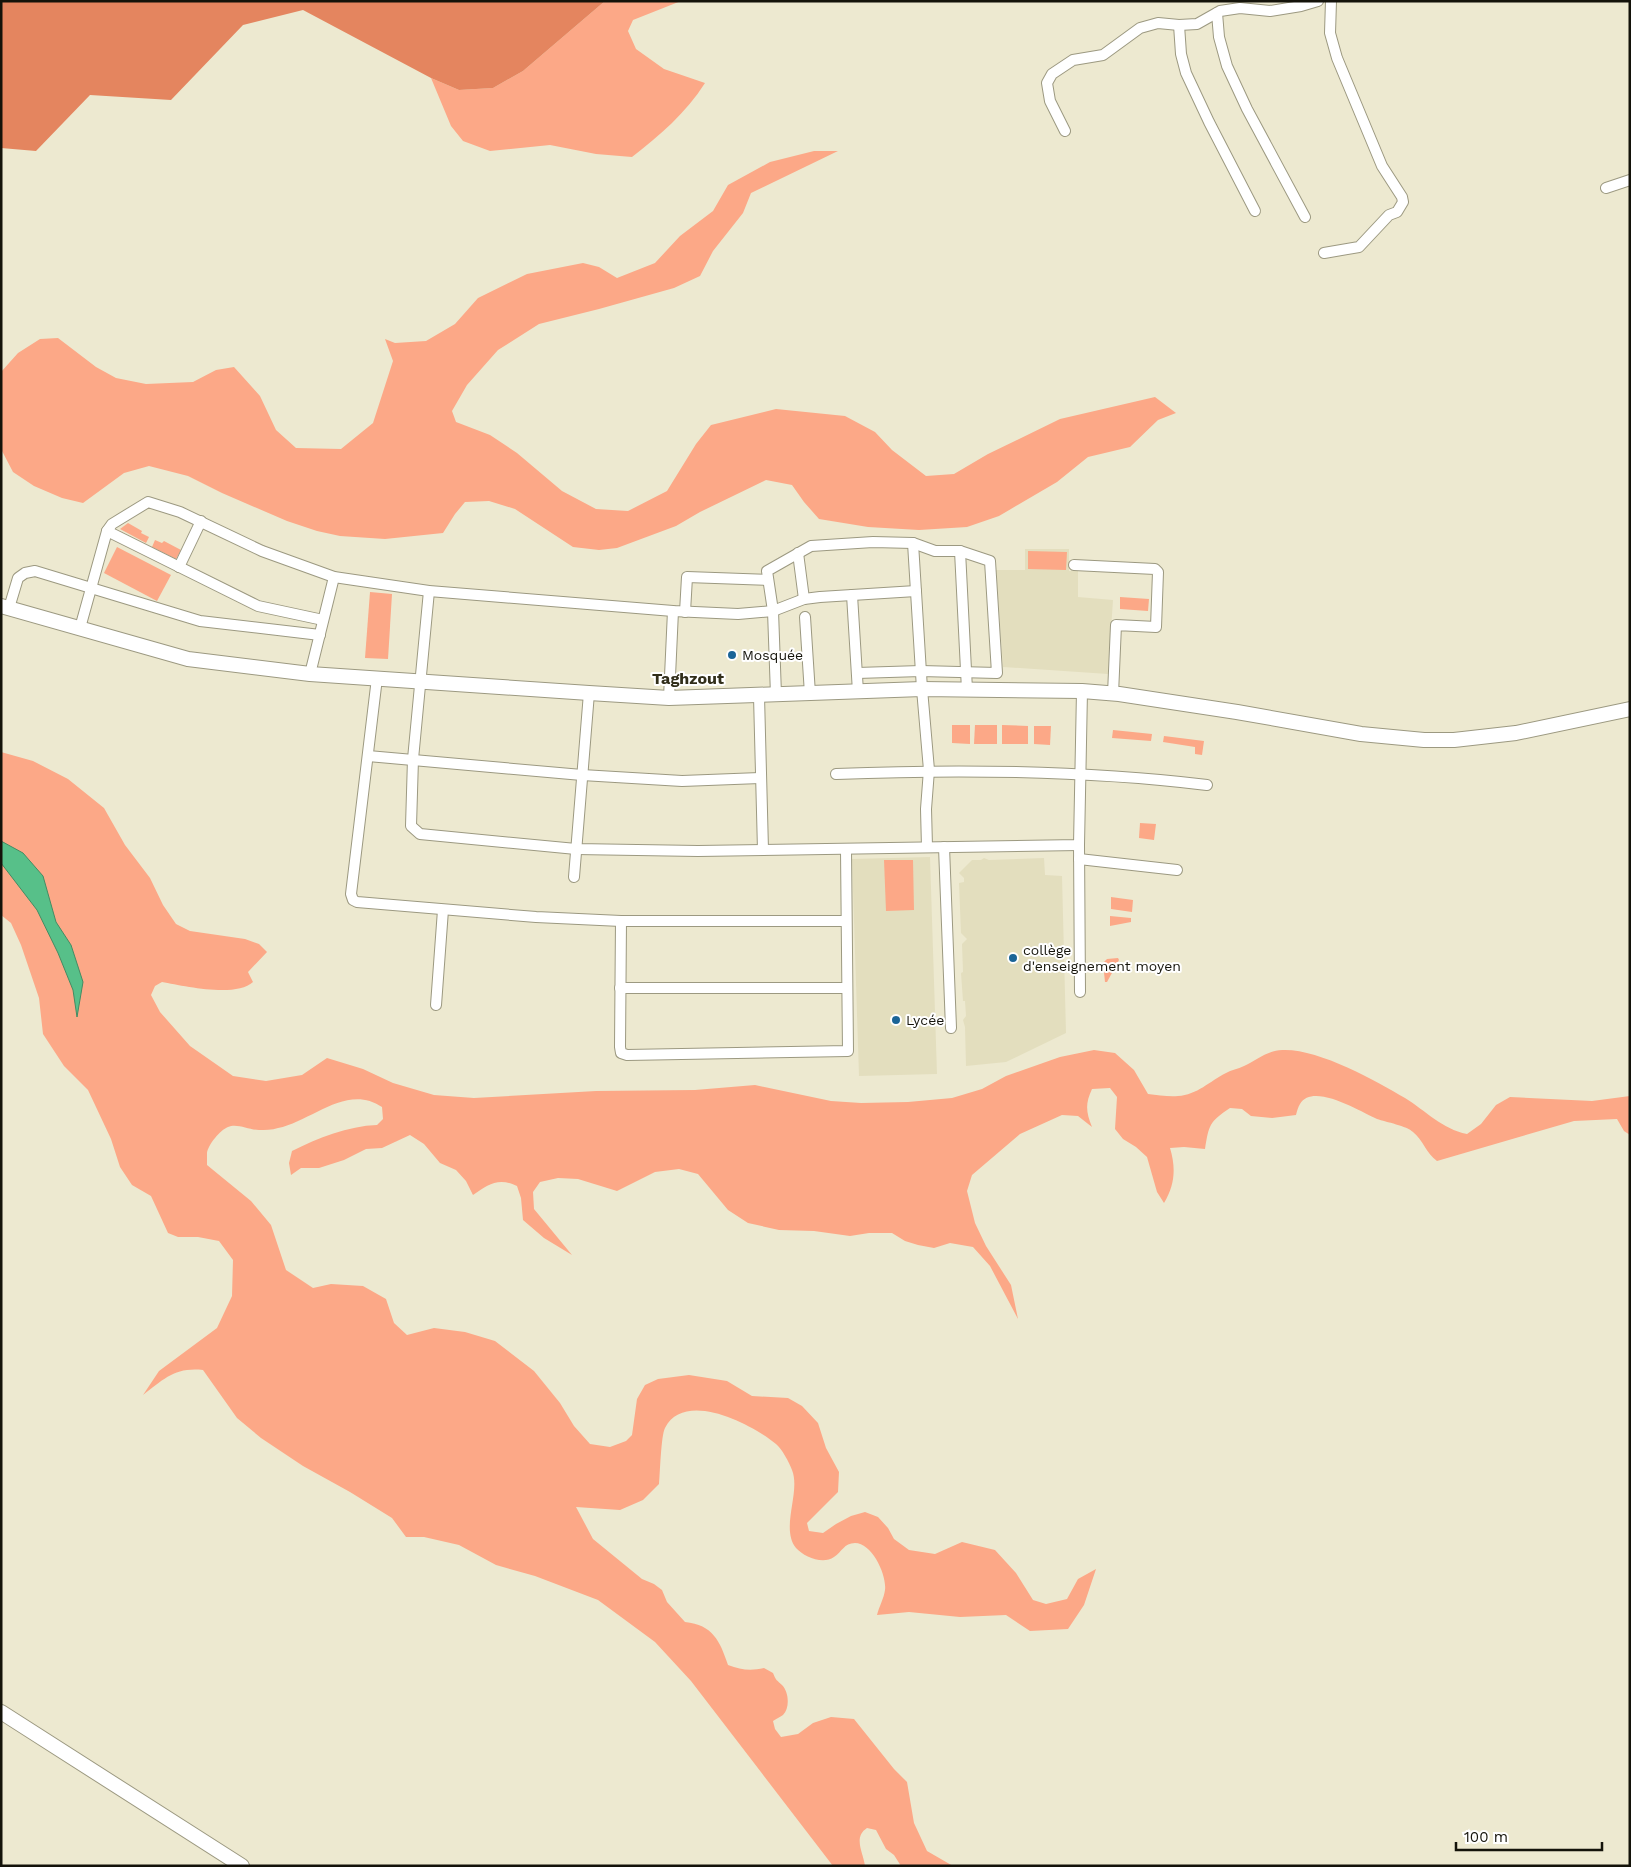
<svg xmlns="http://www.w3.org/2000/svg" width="1631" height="1867" viewBox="0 0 1631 1867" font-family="'Work Sans',sans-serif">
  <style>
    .built { fill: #e3debe }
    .green { fill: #fca887 }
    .forest { fill: #e4855f }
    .water { fill: #57c089; stroke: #438c63 }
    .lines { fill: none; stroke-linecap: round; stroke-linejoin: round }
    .minor-casing { stroke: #9c9981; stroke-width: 12 }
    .secondary-casing { stroke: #9c9981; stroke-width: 16 }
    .minor { stroke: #fff; stroke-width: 10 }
    .secondary { stroke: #fff; stroke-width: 14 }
    .poi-dot { fill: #1a6497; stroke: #fff; stroke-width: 2 }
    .labels { text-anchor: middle; stroke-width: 4; stroke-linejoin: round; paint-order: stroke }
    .poi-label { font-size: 14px; fill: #14130a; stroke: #fff; text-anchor: start }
    .quarter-label { font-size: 16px; font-weight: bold; fill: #312e1a; stroke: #fff }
  </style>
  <rect width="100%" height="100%" fill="#ede9d0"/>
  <g class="built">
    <polygon points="1025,549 1069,549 1069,571 1078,571 1078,597 1113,600 1108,674 1003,667 996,570 1025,570"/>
    <polygon points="930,857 937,1074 859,1076 852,859"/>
    <polygon points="984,858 989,860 1044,858 1045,875 1062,876 1066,1033 1006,1062 966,1066 965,1027 963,1020 966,1016 965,1001 963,1001 961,973 963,972 962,944 967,939 961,933 959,883 964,882 964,878 959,873 972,860 981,860"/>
  </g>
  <g class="green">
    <path d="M 605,1 L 681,1 L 633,20 L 628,31 L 636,49 L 664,69 L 705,83 C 686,113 659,136 632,157 L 596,154 L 550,145 L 490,151 L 463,141 L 451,126 L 431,78 L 459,90 L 493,88 L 523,71 Z"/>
    <polygon points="814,151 838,151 751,193 743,213 713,251 700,276 674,288 599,309 539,324 498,350 467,385 452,411 456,422 490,435 517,453 562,491 596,509 628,511 667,491 696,444 711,425 776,409 845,416 875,432 892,450 926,476 954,474 988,454 1060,419 1155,397 1176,413 1158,420 1130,447 1088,457 1057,482 999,516 967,527 919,530 868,527 819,519 804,502 792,485 766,480 700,512 676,526 617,548 599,550 573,547 515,509 489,501 465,502 455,514 443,533 385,539 340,536 317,531 287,521 222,493 188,476 149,466 124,473 83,503 62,498 34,486 13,472 1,449 1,372 18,353 40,339 58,338 96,367 116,378 146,384 193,382 216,370 234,367 260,396 276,430 296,448 341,449 373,423 393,361 385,339 395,343 426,341 455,324 478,298 527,274 583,263 599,267 617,278 655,263 680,236 713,211 728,185 770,162"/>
    <polygon points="128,523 142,531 141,533 149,537 146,543 120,529"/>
    <polygon points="155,540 162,543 164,541 181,550 176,559 152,547"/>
    <polygon points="117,547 171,575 157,601 104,573"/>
    <polygon points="1028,551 1067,552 1066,570 1028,569"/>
    <polygon points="370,592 392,594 388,659 365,658"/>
    <polygon points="1120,597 1149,599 1148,611 1120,609"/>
    <polygon points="952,725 970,725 970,744 952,743"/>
    <polygon points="975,725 997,725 997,744 974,744"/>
    <polygon points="1002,725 1028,726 1028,744 1002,744"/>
    <polygon points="1034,726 1051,726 1050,745 1034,744"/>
    <polygon points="1113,730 1152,734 1151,741 1112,738"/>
    <polygon points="1164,736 1204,741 1202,755 1195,754 1195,747 1163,742"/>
    <path d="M 1,752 L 33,761 L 68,779 L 104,808 L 125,845 L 150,878 L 163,905 L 176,924 L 190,931 L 245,939 L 259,944 L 267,952 L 248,972 L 253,982 C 236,998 184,986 162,982 L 155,986 L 151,995 L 160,1012 L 190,1046 L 233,1076 L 266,1081 L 302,1075 L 327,1058 L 363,1069 L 393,1083 L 434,1095 L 474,1098 L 596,1091 L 695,1090 L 755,1085 L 831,1101 L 861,1103 L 908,1102 L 952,1098 L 982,1089 L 1006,1076 L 1060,1057 L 1094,1050 L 1115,1053 L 1134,1070 L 1148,1094 C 1158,1095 1169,1097 1178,1096 C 1197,1095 1210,1081 1226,1073 C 1231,1070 1238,1069 1244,1066 C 1255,1061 1268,1050 1282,1050 C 1317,1048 1375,1080 1405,1098 C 1426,1111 1442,1129 1467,1134 L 1481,1124 L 1496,1105 L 1510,1097 L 1592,1101 L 1630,1096 L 1630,1135 L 1624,1131 L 1617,1119 L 1574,1121 L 1437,1161 C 1426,1153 1423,1140 1413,1132 C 1407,1126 1386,1122 1377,1119 C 1361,1112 1313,1082 1300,1104 C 1298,1107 1297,1111 1296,1115 L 1272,1118 L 1251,1116 L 1242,1109 L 1230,1108 C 1209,1122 1209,1125 1205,1149 L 1184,1147 L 1170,1148 C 1176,1168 1175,1185 1164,1203 L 1157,1192 L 1147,1157 L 1136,1147 L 1123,1139 L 1115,1129 L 1117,1097 L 1110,1088 L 1092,1089 C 1085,1104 1086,1112 1092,1127 L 1078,1116 L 1062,1115 L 1020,1134 L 972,1175 L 967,1191 L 975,1223 L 986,1246 L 1011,1285 L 1018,1319 L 990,1266 L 973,1247 L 950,1243 L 934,1248 L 918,1245 L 905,1241 L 892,1233 L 869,1233 L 850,1236 L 814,1231 L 779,1230 L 748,1223 L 728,1210 L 698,1174 L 679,1169 L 655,1172 L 617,1191 L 578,1179 L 558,1178 L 540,1182 L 533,1192 L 534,1209 L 572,1255 L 544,1238 L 523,1220 L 521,1198 L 517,1186 C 499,1177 488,1184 473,1195 L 466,1181 L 456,1170 L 440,1163 L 424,1144 L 410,1135 L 382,1148 L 366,1149 L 344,1160 L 319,1168 L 301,1168 L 291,1175 L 289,1163 L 292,1151 C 318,1138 348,1126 377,1125 L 383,1119 L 382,1107 C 347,1083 312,1121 278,1128 C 272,1130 265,1130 259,1130 C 249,1130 237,1123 228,1127 C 220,1130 208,1145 207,1153 C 207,1157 207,1161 207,1165 L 251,1201 L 271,1225 L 286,1270 L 313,1288 L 331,1284 L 363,1286 L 386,1299 L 394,1323 L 407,1335 L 434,1328 L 465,1332 L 495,1341 L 534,1371 L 560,1403 L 574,1426 L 590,1444 L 610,1447 L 626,1441 L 632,1435 L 637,1399 L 645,1385 L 658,1379 L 689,1375 L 727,1381 L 752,1396 L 788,1398 L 802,1406 L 818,1423 L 826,1448 L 839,1472 L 838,1492 L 807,1523 L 809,1531 L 823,1533 L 836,1524 L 851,1516 L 865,1512 L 878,1517 L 888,1528 L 894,1539 L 909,1550 L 935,1554 L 962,1542 L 995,1550 L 1016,1573 L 1033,1600 L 1046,1604 L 1067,1599 L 1078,1579 L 1096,1569 L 1084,1605 L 1068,1629 L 1030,1631 L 1006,1615 L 960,1617 L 909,1612 L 877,1615 C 879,1607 884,1598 885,1590 C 887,1575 872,1543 855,1543 C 844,1543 842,1552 834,1557 C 823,1565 804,1557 796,1548 C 780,1528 801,1492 792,1470 C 789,1462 782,1449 776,1444 C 753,1425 685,1389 665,1428 C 661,1435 660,1474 659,1484 L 643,1500 L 620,1510 L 576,1507 L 593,1539 L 642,1579 L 654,1584 L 662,1590 L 667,1602 L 685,1622 C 713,1625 720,1641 728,1665 C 741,1670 751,1671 764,1668 L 773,1673 C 776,1681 777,1680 782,1685 C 789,1692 790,1708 783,1715 C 780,1717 776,1719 773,1721 L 775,1729 L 781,1737 L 798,1734 L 813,1723 L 831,1717 L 854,1719 L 894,1769 L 907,1782 L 914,1823 L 927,1851 L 953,1866 L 901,1866 L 894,1855 L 886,1849 L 876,1830 L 867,1828 C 853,1837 863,1852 865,1866 L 833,1866 L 691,1681 L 655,1642 L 598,1600 L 535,1576 L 496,1565 L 459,1545 L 424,1537 L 406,1537 L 392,1518 L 350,1492 L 303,1466 L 261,1438 L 237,1418 L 203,1370 C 175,1367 164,1379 143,1395 L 159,1371 L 217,1328 L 232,1296 L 233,1260 L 219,1241 L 198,1237 L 178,1237 L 168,1233 L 151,1196 L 132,1185 L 120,1167 L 111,1139 L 88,1090 L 64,1066 L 43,1034 L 39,998 L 21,945 L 11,923 L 1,915 Z"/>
    <polygon points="1140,823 1156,824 1154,840 1139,838"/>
    <polygon points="884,860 913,860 914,910 886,911"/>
    <polygon points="1111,897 1133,900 1132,912 1111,909"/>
    <polygon points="1110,916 1131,918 1131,922 1110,926"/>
    <polygon points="1118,958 1119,960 1107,982 1105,982 1103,963 1107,959"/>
  </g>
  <polygon class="forest" points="1,1 605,1 523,71 493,88 459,90 431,78 303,10 243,25 171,100 90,95 36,151 1,148"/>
  <polygon class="water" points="1,841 23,853 43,876 56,922 71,945 83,982 77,1017 73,990 58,953 37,910 1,863"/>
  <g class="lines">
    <defs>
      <g id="minor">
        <polyline points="1217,13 1219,37 1227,66 1247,109 1305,217"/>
        <polyline points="1179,25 1181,54 1186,73 1209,122 1255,211"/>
        <polyline points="1065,131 1050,101 1047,83 1052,74 1073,60 1103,55 1140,28 1158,23 1179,25 1197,24 1220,11 1240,8 1270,11 1301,6 1318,1"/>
        <polyline points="1606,188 1630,180"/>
        <polyline points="1324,253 1359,247 1389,215 1397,212 1403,202 1402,197 1382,166 1337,58 1330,33 1331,1"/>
        <polyline points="107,531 258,606 323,620"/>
        <polyline points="913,543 922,689 929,770 926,809 927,847"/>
        <polyline points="960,551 967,690"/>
        <polyline points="798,553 804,599"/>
        <polyline points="1074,565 1155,569 1158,572 1156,627 1116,625 1113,694"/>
        <polyline points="179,567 201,521"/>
        <polyline points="429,591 413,759 411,826 420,834 576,849 698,851 1079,845 1082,691"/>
        <polyline points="852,595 858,692"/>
        <polyline points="9,608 18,578 25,573 35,571 200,621 320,635"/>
        <polyline points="685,612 687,577 768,580"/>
        <polyline points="805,617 810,694"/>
        <polyline points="80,628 107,531 112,524 148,502 180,512 262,551 334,577 429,591 673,611 738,614 773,611 804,599 820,597 916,591"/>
        <polyline points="310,674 334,577"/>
        <polyline points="377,678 351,894 353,900 357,902 536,917 621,921 846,921"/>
        <polyline points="776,695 773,611 767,571 811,546 873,542 913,543 935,551 960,551 990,561 997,673 921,671 857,673"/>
        <polyline points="759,696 763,850"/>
        <polyline points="669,698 673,611"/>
        <polyline points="368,756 582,775 682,781 760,778"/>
        <path d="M 836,774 C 959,769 1083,770 1207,785"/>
        <polyline points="1079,845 1080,992"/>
        <polyline points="944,847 951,1028"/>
        <polyline points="1079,859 1177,870"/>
        <polyline points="574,877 589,693"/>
        <polyline points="621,921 620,1047 621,1053 627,1055 848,1051 846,850"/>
        <polyline points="620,988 847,988"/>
        <polyline points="436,1005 443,910"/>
      </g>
      <g id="secondary">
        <polyline points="1,606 188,659 310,674 589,693 669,698 922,689 1082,691 1119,694 1237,712 1361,734 1424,740 1454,740 1516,733 1630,709"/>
        <polyline points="1,1712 242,1866"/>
      </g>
    </defs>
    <use href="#minor" class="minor-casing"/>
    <use href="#secondary" class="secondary-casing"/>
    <use href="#minor" class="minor"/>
    <use href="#secondary" class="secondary"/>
  </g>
  <g class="poi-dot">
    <circle cx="732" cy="655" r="5"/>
    <circle cx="1013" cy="958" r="5"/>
    <circle cx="896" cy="1020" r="5"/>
  </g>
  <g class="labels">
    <g class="poi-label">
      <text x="742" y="660">Mosquée</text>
      <text x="1023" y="955">collège<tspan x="1023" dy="16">d'enseignement moyen</tspan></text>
      <text x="906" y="1025">Lycée</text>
    </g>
    <g class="quarter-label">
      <text x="688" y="684">Taghzout</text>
    </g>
  </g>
  <rect width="1631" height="1867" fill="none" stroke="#14130a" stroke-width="5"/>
  <path d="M1456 1842v8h146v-8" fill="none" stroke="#14130a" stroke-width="2.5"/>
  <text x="1464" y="1842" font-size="15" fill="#14130a" stroke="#ffffff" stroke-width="4" paint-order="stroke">100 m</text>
</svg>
